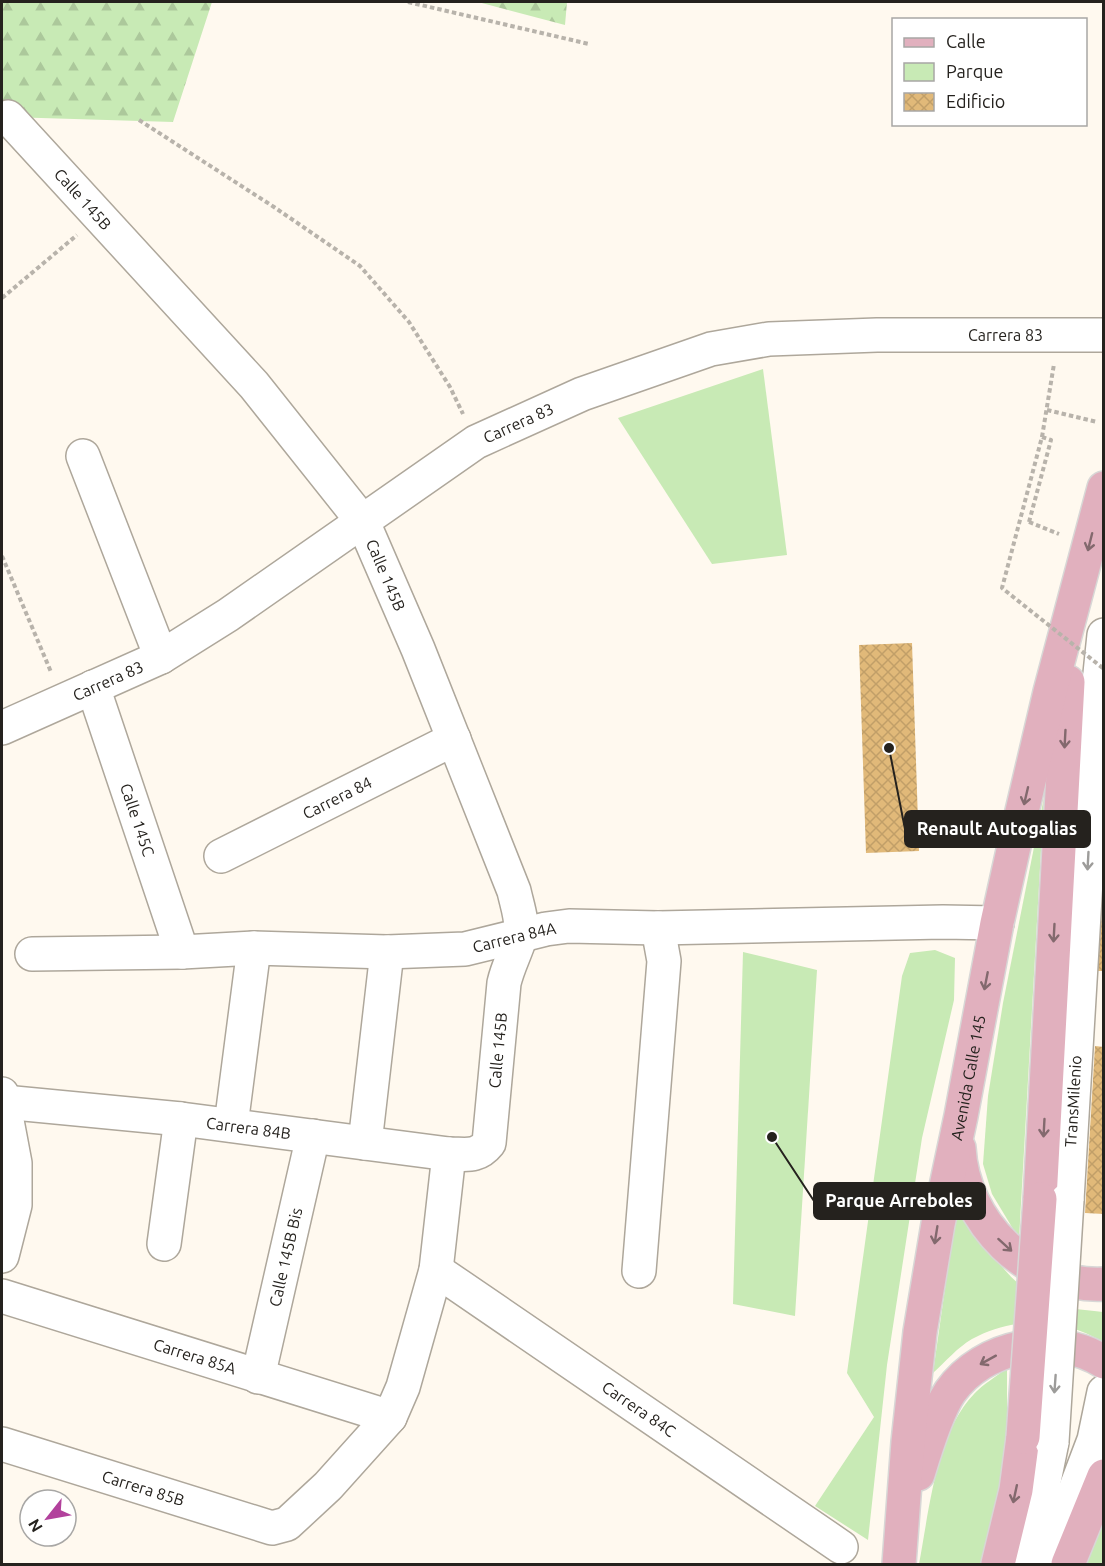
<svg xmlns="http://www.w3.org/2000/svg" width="1105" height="1566" viewBox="0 0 1105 1566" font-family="Ubuntu,sans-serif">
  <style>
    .green { fill: #c8eab5 }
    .forest { fill: url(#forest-firs) }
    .building { fill: url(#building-cross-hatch) }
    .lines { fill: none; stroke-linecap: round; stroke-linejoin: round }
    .minor-casing { stroke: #aea79b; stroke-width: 36 }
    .major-casing { stroke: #d8d7d6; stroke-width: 36 }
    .path { stroke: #b8b3ab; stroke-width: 4; stroke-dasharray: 4.5 3; stroke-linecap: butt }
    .minor { stroke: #fff; stroke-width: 33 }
    .major { stroke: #e1b0be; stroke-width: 33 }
    .minor-bridge-casing { stroke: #aea79b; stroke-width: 36; stroke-linecap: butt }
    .major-bridge-casing { stroke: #d8d7d6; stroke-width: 36; stroke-linecap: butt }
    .path-bridge { stroke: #b8b3ab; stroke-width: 4; stroke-dasharray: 4.5 3; stroke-linecap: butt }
    .minor-bridge { stroke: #fff; stroke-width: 33 }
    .major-bridge { stroke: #e1b0be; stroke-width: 33 }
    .oneway { stroke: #83696e }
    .oneway2 { stroke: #9d9c9a }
    .labels { text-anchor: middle; stroke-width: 5; stroke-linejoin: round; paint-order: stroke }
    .street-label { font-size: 16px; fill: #25221e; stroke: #fff }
    .leader { fill: none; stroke: #25221e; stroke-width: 2 }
    .callout-dot { fill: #25221e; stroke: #fff; stroke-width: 2 }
    .callout { fill: #25221e; stroke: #25221e; stroke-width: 2 }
    .callout-label { font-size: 18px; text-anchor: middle; font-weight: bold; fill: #fff }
  </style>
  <defs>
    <pattern id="forest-firs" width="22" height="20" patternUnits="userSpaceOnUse" patternTransform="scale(1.5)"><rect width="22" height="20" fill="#c8eab5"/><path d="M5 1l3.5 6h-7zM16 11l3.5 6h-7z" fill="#acc89b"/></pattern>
    <pattern id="building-cross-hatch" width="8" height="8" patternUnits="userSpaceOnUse" patternTransform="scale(1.5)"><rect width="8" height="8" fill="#e1b979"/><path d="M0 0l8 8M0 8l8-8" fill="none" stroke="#c19f68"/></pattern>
  </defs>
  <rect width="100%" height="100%" fill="#fff9ef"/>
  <g class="green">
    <polygon points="763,369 787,555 712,564 618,418"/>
    <polygon points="1044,797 1019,1239 992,1194 983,1164 988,1096 1003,1003"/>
    <polygon points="935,950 955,958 954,1000 922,1138 887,1365 868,1540 815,1506 874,1417 847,1373 902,976 910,953"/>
    <polygon points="743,952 817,970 795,1316 733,1304"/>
    <path d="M 958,1197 C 981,1236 1004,1285 1048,1302 C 1065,1309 1086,1310 1103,1312 L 1103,1342 C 1062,1317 1014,1316 972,1339 C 958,1347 945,1362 933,1373 Z"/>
    <path d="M 1007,1368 L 1007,1418 L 1002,1487 L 980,1564 L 919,1564 C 929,1512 936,1433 974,1394 C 983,1384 996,1377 1007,1368 Z"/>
    <polygon points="1103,1517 1103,1564 1084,1564"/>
  </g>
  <g class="forest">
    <polygon points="2,2 212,2 173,122 8,117 2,123"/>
    <polygon points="478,2 567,2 565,25"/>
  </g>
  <g class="building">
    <polygon points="912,643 919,851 866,853 859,645"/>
    <polygon points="1102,910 1104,910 1104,971 1098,971"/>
    <polygon points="1095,1046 1104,1047 1104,1214 1085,1213"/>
  </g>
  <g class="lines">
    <defs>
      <g id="minor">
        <polyline points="83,456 161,657"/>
        <path id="s1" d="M 93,687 L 182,952"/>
        <path id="s2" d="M 2,728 L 161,657 L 228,615 L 476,442 L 582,394 L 711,349 L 769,339 L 877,335 L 1104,335"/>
        <path id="s3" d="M 221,856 L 454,739"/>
        <path id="s4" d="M 32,954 L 182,952 L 254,948 L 387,952 L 465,949 L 546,929 L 569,926 L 658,928 L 943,922 L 997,923"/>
        <polyline points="2,1094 15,1163 15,1205 2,1256"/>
        <path id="s5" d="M 4,1102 L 181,1119 L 449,1154 C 466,1154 477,1158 489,1143 L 504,983 C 508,966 515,954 520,938 C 524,924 517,905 514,891 L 418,649 L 363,522 L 254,385 L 8,117"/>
        <polyline points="231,1125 254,948"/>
        <polyline points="365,1143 387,952"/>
        <path id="s6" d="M 1067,1200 L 1096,712 L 1104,635"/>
        <polyline points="164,1244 181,1119"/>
        <path id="s7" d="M 436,1270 L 841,1547"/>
        <polyline points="639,1271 664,961 658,928"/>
        <path id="s8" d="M 2,1296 L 390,1417"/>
        <path id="s9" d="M 258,1377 L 313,1136"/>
        <path id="s10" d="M 2,1444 L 272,1528 L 287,1524 L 328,1486 L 390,1417 L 403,1387 L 436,1270 L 449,1154"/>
        <polyline points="1021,1564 1037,1516 1052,1442"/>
        <polyline points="1047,1564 1094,1440 1104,1392"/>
      </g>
      <g id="major">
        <path d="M 959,1148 C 963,1222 1028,1288 1104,1284"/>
        <polyline points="1040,1199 1068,682"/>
        <path d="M 918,1474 C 925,1451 937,1411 950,1392 C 983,1345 1056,1331 1104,1362"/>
        <path id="s11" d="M 899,1564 L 908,1442 L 920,1332 L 938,1224 L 961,1116 L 997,923 L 1016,837 L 1050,692 L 1104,488"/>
        <polyline points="998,1564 1016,1490 1023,1437"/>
        <polyline points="1068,1564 1104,1476"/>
      </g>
    </defs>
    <use href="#minor" class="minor-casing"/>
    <use href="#major" class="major-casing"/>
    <g class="path">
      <polyline points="408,2 589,44"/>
      <polyline points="139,120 274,207 360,266 409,322 450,387 463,414"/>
      <polyline points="2,298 77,235"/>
      <polyline points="1047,410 1097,422"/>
      <polyline points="1042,437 1054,364"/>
      <polyline points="1029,522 1059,534"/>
      <polyline points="2,556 51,672"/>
    </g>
    <use href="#minor" class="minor"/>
    <use href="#major" class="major"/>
    <defs>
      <polyline id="minor-bridge" points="1052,1442 1067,1200"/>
      <polyline id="major-bridge" points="1023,1437 1040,1199"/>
    </defs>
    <use href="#minor-bridge" class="minor-bridge-casing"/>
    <use href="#major-bridge" class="major-bridge-casing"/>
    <polyline class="path-bridge" points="1029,522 1051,440 1042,437 1002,588 1104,669"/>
    <use href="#minor-bridge" class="minor-bridge"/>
    <use href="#major-bridge" class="major-bridge"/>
  </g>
  <defs><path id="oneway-shaft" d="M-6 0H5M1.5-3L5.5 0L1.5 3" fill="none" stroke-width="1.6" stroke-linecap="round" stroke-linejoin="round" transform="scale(1.5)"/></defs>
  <g class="oneway">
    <use href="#oneway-shaft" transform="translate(1090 542) rotate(104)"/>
    <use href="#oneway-shaft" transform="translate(1065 739) rotate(93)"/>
    <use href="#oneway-shaft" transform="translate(1026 796) rotate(103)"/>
    <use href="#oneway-shaft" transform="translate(1054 933) rotate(93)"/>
    <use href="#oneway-shaft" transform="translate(986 981) rotate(101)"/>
    <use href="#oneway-shaft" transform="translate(1044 1128) rotate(93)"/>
    <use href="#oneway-shaft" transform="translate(936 1235) rotate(99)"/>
    <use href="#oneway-shaft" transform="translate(1005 1245) rotate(42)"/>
    <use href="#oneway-shaft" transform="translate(988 1360) rotate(151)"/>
    <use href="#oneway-shaft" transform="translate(1015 1494) rotate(102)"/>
  </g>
  <g class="oneway2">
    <use href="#oneway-shaft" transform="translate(1088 861) rotate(93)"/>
    <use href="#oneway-shaft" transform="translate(1055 1384) rotate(94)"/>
  </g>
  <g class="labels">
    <g class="street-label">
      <text transform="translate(83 199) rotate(48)" y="6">Calle 145B</text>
      <text dy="6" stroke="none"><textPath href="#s2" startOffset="1104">Carrera 83</textPath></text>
      <text dy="6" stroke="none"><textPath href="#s2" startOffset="602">Carrera 83</textPath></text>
      <text transform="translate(386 575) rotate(67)" y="6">Calle 145B</text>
      <text dy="6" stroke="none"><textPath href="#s2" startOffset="116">Carrera 83</textPath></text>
      <text dy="6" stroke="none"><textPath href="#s3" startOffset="130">Carrera 84</textPath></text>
      <text dy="6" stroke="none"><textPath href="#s1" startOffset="140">Calle 145C</textPath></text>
      <text dy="6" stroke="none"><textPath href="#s4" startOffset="484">Carrera 84A</textPath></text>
      <text dy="6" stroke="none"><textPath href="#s5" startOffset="585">Calle 145B</textPath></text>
      <text dy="6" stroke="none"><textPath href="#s11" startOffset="492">Avenida Calle 145</textPath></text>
      <text dy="6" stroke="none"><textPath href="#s6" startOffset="99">TransMilenio</textPath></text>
      <text dy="6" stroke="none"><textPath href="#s5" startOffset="246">Carrera 84B</textPath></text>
      <text dy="6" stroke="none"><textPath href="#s9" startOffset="123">Calle 145B Bis</textPath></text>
      <text dy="6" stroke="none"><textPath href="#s8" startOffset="202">Carrera 85A</textPath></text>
      <text dy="6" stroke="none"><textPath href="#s7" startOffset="246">Carrera 84C</textPath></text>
      <text dy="6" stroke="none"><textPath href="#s10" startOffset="148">Carrera 85B</textPath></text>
    </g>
  </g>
  <path class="leader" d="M889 748L905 829M772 1137L814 1201"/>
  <g class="callout-dot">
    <circle cx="889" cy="748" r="6"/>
    <circle cx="772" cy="1137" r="6"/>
  </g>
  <g class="callout">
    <rect x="905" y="811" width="185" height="36" rx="6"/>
    <rect x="814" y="1183" width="171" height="36" rx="6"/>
  </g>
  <g class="callout-label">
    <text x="997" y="835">Renault Autogalias</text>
    <text x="899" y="1207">Parque Arreboles</text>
  </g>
  <rect width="1105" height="1566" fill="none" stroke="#25221e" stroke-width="6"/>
  <rect x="892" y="18" width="195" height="108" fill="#ffffff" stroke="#a8a7a5" stroke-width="1.5"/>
  <rect x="904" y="38" width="30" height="9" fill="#e1b0be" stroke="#a8a7a5" stroke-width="1.5"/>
  <text x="946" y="48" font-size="18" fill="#25221e">Calle</text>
  <rect x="904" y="63" width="30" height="18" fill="#c8eab5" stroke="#a8a7a5" stroke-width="1.5"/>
  <text x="946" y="78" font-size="18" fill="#25221e">Parque</text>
  <rect x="904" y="93" width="30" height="18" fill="url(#building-cross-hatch)" stroke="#a8a7a5" stroke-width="1.5"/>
  <text x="946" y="108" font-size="18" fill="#25221e">Edificio</text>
  <g transform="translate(48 1518) rotate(239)"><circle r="28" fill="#ffffff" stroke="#a8a7a5" stroke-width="1.5"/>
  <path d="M0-4.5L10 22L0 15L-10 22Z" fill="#b2419c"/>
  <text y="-9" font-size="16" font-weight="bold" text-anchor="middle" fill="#25221e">N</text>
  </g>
</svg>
